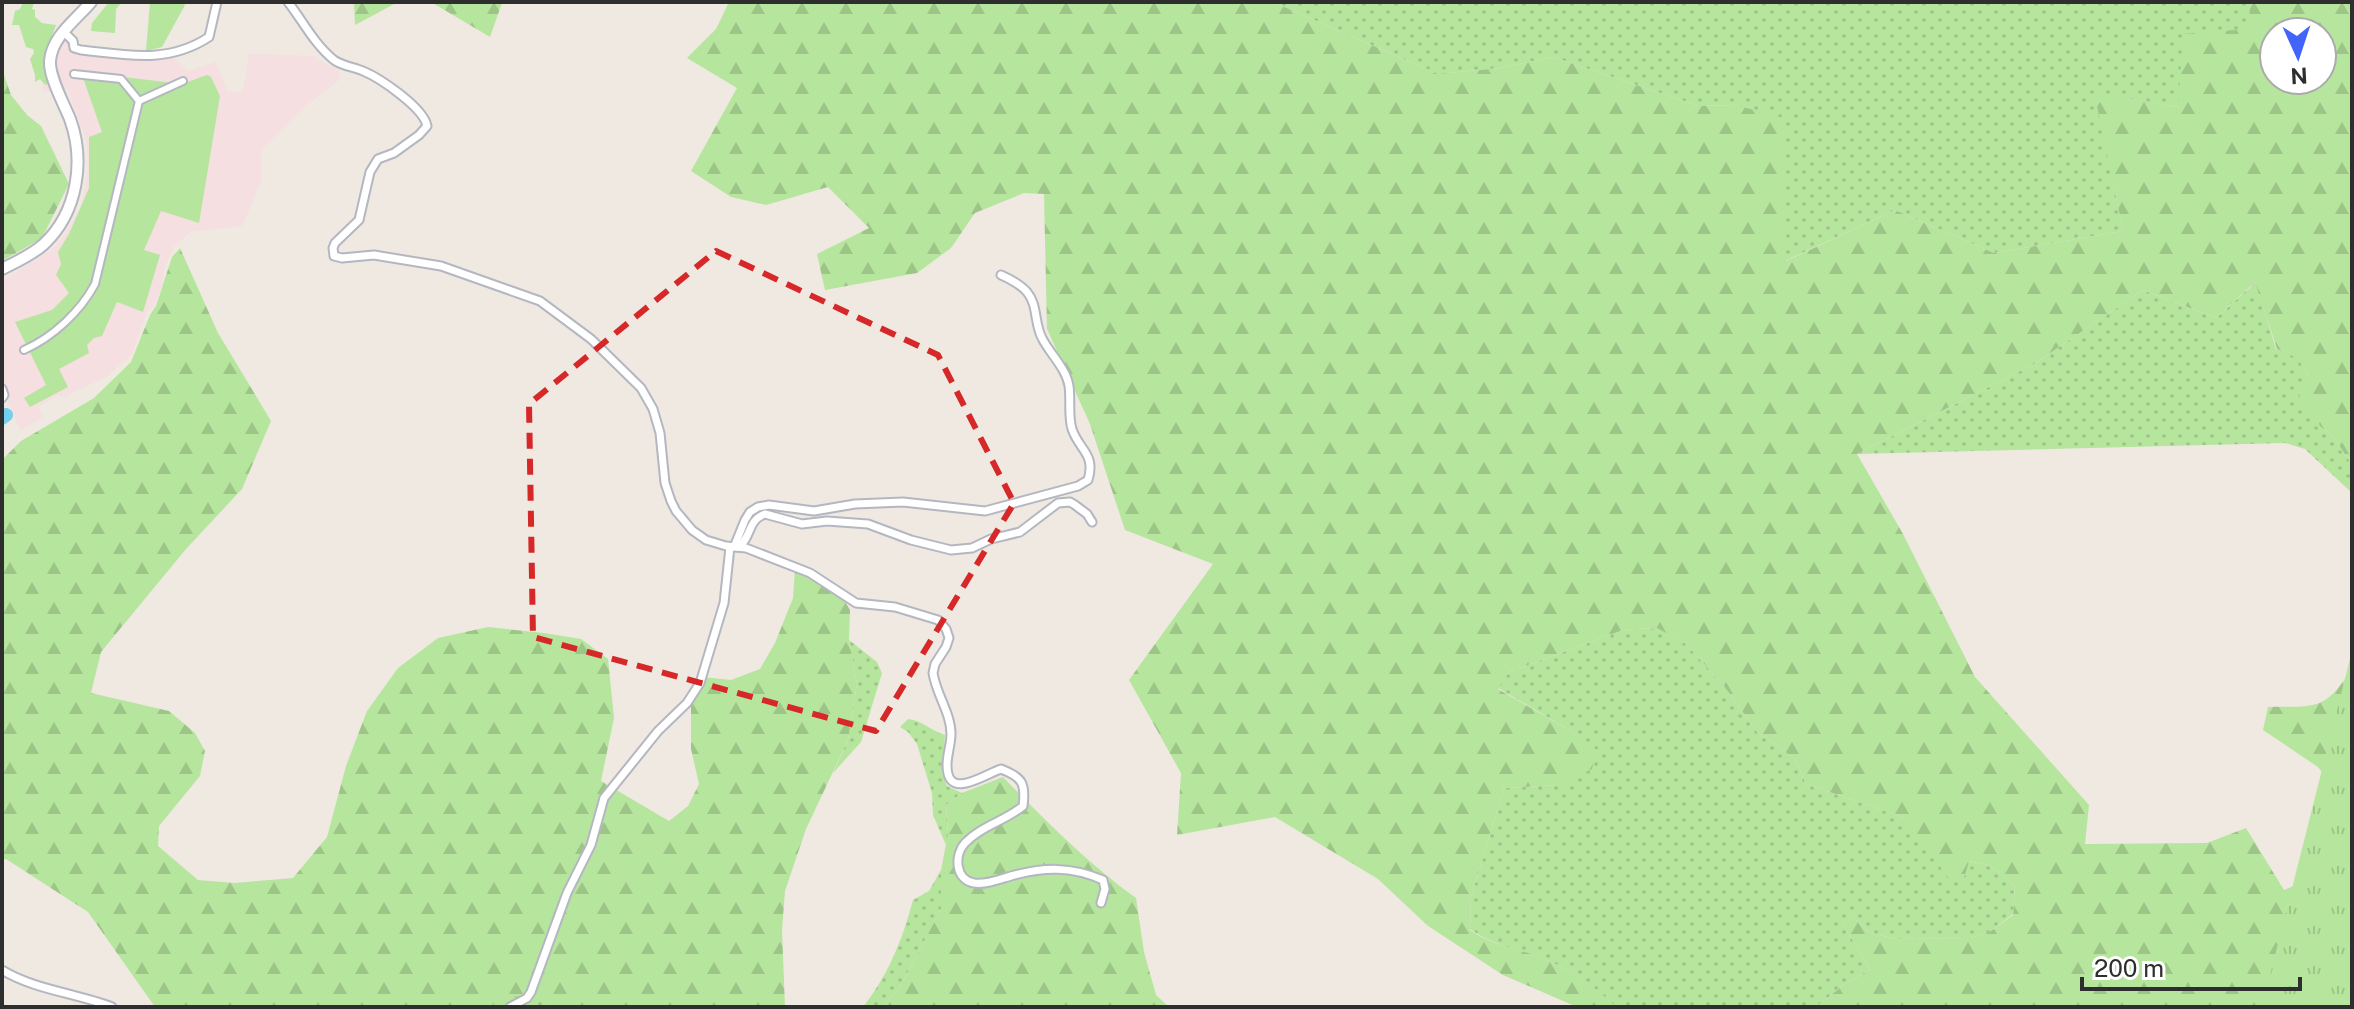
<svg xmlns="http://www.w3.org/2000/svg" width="2354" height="1009" viewBox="0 0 2354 1009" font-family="'Public Sans',sans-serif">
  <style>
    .medical { fill: #f5dfe0 }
    .grass { fill: url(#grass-dots) }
    .forest { fill: url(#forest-firs); fill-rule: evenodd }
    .park { fill: url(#park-tufts) }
    .garden { fill: #b6e59e }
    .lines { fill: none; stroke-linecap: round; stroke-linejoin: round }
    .river { stroke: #75cff0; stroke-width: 14 }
    .pedestrian-casing { stroke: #b4b7c1; stroke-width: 10 }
    .minor-casing { stroke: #b4b7c1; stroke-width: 11 }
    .secondary-casing { stroke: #b4b7c1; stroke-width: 14 }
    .pedestrian { stroke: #fff; stroke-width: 6 }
    .minor { stroke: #fff; stroke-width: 7 }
    .secondary { stroke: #fff; stroke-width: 10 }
    .marked { fill: none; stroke: #d62828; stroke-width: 6; stroke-dasharray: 16 10; stroke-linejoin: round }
  </style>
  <defs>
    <pattern id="grass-dots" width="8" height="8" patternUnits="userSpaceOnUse" patternTransform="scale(2)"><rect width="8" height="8" fill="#b6e59e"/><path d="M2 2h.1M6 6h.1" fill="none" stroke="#9dc588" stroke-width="1.8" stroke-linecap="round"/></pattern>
    <pattern id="forest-firs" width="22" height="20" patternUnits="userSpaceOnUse" patternTransform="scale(2)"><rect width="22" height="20" fill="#b6e59e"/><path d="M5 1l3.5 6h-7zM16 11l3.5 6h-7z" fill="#9dc588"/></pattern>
    <pattern id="park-tufts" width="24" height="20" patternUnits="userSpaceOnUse" patternTransform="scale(2)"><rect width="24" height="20" fill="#b6e59e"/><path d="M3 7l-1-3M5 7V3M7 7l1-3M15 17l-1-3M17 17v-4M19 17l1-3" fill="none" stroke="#9dc588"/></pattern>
  </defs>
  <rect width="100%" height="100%" fill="#efe9e1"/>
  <polygon class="medical" points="60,40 71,41 71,50 153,59 174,58 188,71 216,62 227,91 243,92 249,54 314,56 321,62 338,70 340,79 302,109 261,150 261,182 242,226 190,232 174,247 164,269 163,283 155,304 147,312 132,354 108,376 64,397 58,395 38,407 43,417 21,430 11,411 2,383 2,281 54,248 66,232 80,208 87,177 88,155 85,136 67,89 64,90 62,88 44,93 42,86 60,81 54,67 54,53 58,52"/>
  <g class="grass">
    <polygon points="1273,2 2250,2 2250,29 2178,107 2095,93 2123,231 1994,253 1895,210 1785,261 1736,105 1699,106 1553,57 1500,68 1438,74"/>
    <polygon points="2256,282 2276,349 2298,357 2308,375 2321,427 2333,436 2352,465 2352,493 2305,449 2285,443 1857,454 2034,364 2143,290 2216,318"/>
    <path d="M 1658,628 L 1686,644 L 1724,686 L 1757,732 L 1795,759 L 1806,784 L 1903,817 L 1927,846 L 1968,861 L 1989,865 L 2015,886 L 2013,914 L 1988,933 L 1970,938 L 1896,939 L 1871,933 L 1851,916 L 1844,926 L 1870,969 L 1841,987 L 1816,1007 L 1616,1007 C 1596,988 1572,971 1547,960 C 1519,948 1496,948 1470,929 L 1471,897 L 1504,788 L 1558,785 L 1596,750 L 1571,731 L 1498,688 L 1509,672 L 1623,630 Z"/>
    <polygon points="849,640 877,662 882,673 861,742 833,773 848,740 857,684"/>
    <path d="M 908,719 C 921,720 932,731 945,735 L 942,773 L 947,786 L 962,793 L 946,805 L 948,835 L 946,845 L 933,815 L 932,793 L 917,744 L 908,732 L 900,727 Z"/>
    <path d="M 941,870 L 941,909 L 900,987 L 883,1007 L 863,1007 C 888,976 903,938 913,900 L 929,891 Z"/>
    <polygon points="514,994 535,997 558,1007 486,1007"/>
  </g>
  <g class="forest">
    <polygon points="354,2 398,2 355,25"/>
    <polygon points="431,2 516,2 502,3 490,37"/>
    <path d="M 729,2 L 1273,2 L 1438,74 L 1500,68 L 1553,57 L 1699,106 L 1736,105 L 1783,118 L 1786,261 L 1895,210 L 1994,253 L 2123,231 L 2094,92 L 2178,107 L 2183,34 L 2249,29 L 2250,2 L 2352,2 L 2352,465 L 2333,436 L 2321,427 L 2299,397 L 2308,374 L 2297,358 L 2277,349 L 2255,282 L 2216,318 L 2143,290 L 2034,364 L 1857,454 L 1903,534 L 1975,677 L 2089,805 L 2085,844 L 2207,843 L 2246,828 L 2284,890 L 2330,870 L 2352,1007 L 1816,1007 L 1841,987 L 1870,969 L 1844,926 L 1850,915 L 1871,933 L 1896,939 L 1970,938 L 1988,933 L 2013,915 L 2015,886 L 1989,865 L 1969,861 L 1963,882 L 1950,880 L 1903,817 L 1806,784 L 1795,759 L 1757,732 L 1724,686 L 1686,644 L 1657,628 L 1623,630 L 1509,672 L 1498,689 L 1571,731 L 1596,749 L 1592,769 L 1558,785 L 1504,788 L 1471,897 L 1470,930 C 1496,948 1520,948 1547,960 C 1572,971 1597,988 1616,1007 L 1577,1007 L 1503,975 L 1428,926 L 1378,879 L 1275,817 L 1177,835 L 1181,773 L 1129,680 L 1213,564 L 1125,530 L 1090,424 L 1047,329 L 1044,194 L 1024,193 L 975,213 L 951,248 L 917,273 L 825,290 L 817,254 L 869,228 L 828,187 L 766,205 L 731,197 L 691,171 L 737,88 L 687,58 L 716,29 ZM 2274,32 L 2322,32 L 2322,80 L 2274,80 Z"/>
    <polygon points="2,69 11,95 27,115 41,126 69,184 42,238 2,261"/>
    <path d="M 180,248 L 218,333 L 271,421 L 242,489 L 186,549 L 101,652 L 91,693 L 169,711 L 195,733 L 205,751 L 200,776 L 159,826 L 158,846 L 198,880 L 235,883 L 293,878 L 327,837 L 346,766 L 367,711 L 398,668 L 438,638 L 488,627 L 544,633 L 581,639 L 608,659 L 614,718 L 601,781 L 669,821 L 688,806 L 699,784 L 691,749 L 691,704 L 703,677 L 731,680 L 760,669 L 775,643 L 793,598 L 795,569 L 844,600 L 850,610 L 849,640 L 857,684 L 848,740 L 806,829 L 785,891 L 782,930 L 785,1007 L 558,1007 C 524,993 520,992 486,1007 L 155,1007 L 88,912 L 6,859 L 2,860 L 2,460 L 21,441 L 94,398 L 131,362 L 150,315 L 156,306 L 172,257 Z"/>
    <path d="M 2352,668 L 2352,814 L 2318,767 L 2263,730 L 2268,707 C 2315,706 2325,712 2352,668 Z"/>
    <path d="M 1003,777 C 1045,820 1087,863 1136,898 L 1144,952 L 1156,995 L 1169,1007 L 883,1007 L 900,987 L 941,909 L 941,870 L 948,834 L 946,805 L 962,793 Z"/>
  </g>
  <polygon class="park" points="2352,651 2352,1007 2262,1007"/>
  <g class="garden">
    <path d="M 23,2 L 34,2 L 32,9 L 35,10 L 35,17 L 42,23 L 56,25 C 48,47 41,60 50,83 L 45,85 L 40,79 L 35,82 L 35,75 L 30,59 L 34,53 L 33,49 L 26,47 L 19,25 L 12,25 L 15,11 L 20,9 Z"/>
    <polygon points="109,2 122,2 116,9 115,33 91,31 92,23"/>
    <polygon points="150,2 182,2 185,5 162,47 146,51"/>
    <polygon points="81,72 182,84 207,75 211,77 220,96 199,223 161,211 144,250 160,255 143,312 117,302 102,336 94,338 87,345 89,353 59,369 68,387 30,407 24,398 46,385 15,322 52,310 69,293 56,275 61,264 58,252 69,234 89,188 89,137 102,132"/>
  </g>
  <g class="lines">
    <polyline class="river" points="2,418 6,415"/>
    <defs>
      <g id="pedestrian">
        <polyline points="74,74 121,79 139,101"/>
        <path d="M 24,350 C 53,337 80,312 95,284 L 139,101 L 183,81"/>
      </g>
      <g id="minor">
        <path d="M 288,2 C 303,21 314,44 334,60 C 342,66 354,67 363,71 C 380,78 424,108 427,126 L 419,135 L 394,153 L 378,159 L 370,172 L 359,220 L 335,243 L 333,248 L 334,256 L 342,258 L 374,255 L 441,266 L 540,301 L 591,339 L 641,388 L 653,409 L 660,433 L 665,483 L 671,501 L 676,511 L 692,530 L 706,540 L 726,546 L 746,548 L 810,573 L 856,603 L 895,607 L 938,620 L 946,629 L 949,638 L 946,647 L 935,664 L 933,673 C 936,694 951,713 951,734 C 951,744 947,755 947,765 C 947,802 985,774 1001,769 C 1022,777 1026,783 1023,806 C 1005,821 981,826 965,843 C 954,855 955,880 974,883 C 986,885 1000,879 1011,876 C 1044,867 1071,866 1103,880 L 1105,889 L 1101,903"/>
        <path d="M 63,31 L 73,41 L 74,48 L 81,50 C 127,55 168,64 209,37 L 217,2"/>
        <polyline points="2,389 4,395 2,398"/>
        <path d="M 734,547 L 745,520 L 750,512 L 758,507 L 769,505 L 814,511 L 855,504 L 903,502 L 985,511 L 1078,486 L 1088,480 C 1096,454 1079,450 1072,429 C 1068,416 1071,400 1069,386 C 1066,368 1050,354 1042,338 C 1034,323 1038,305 1027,292 C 1020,284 1010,279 1001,275"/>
        <path d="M 738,547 C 752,538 747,520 765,514 L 802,524 L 827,521 L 868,524 L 911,540 L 951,550 L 972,548 L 991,539 L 1020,532 L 1058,503 L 1070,502 L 1075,505 L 1087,514 L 1092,522"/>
        <path d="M 2,970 C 35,990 76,993 112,1007"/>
        <polyline points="510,1007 527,998 531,992 567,893 591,845 604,798 658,731 687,703 700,683 724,603 730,547"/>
      </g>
      <path id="secondary" d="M 2,269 C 16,262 32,255 44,244 C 78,212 85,160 70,119 C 64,104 49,77 50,61 C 52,36 76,20 91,2"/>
    </defs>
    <use href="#pedestrian" class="pedestrian-casing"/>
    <use href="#minor" class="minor-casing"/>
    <use href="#secondary" class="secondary-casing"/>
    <use href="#pedestrian" class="pedestrian"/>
    <use href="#minor" class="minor"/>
    <use href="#secondary" class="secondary"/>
  </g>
  <path class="marked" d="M 716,251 L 938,355 L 1014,503 L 876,731 L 533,637 L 529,404 Z"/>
  <rect width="2354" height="1009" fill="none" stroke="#2e2e2e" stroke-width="8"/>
  <g transform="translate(2298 56) rotate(177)"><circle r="38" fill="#ffffff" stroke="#ababab" stroke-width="2"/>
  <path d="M0-6L14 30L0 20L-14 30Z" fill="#4264fb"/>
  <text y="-12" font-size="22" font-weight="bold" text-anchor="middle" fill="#2e2e2e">N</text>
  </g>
  <path d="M2082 977v12h218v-12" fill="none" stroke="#2e2e2e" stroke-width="4"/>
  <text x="2094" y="977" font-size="24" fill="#2e2e2e" stroke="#ffffff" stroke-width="6" paint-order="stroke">200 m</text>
</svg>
